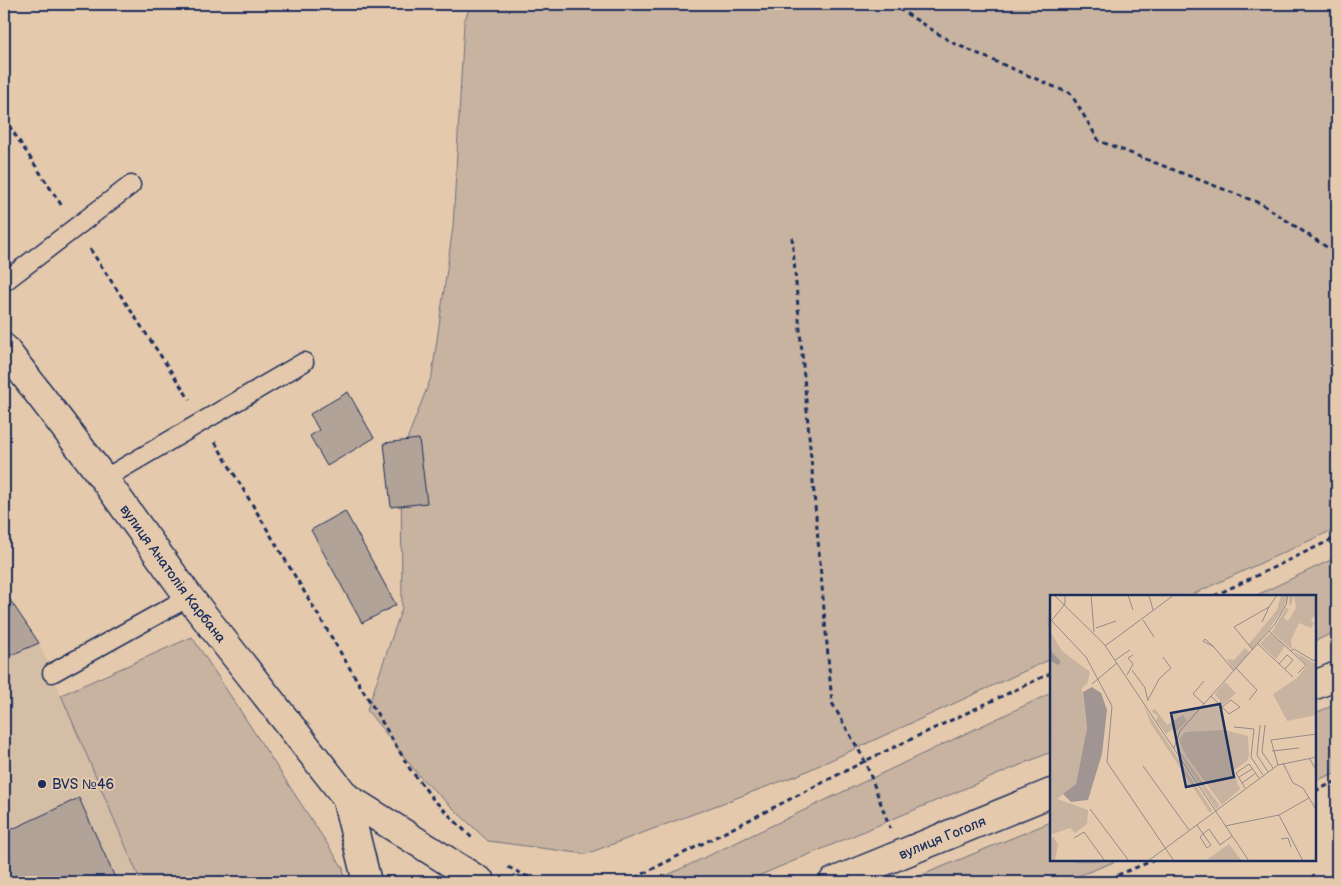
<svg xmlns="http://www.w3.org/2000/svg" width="1341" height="886" viewBox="0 0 1341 886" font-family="'Balsamiq Sans',sans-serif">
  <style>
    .built { fill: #d5bea6 }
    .green { fill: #c7b3a0; stroke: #71717f }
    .building { fill: #b2a398; stroke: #1b2f5e }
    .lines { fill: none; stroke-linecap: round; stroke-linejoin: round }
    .lane-casing { stroke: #1b2f5e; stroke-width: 21 }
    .secondary-casing { stroke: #1b2f5e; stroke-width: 31 }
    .path { stroke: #1b2f5e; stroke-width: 3; stroke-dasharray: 5 4; stroke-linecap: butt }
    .lane { stroke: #e4c9ac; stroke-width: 18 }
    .secondary { stroke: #e4c9ac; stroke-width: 28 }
    .poi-dot { fill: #1b2f5e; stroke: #e4c9ac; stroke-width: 2 }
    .labels { text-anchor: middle; stroke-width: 4; stroke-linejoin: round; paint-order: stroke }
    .street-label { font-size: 14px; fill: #1b2f5e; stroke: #e4c9ac }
    .poi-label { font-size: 14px; fill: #1b2f5e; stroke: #e4c9ac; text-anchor: start }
    .inset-road { fill: none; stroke: #948b8d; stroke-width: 1 }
    .view { fill: #1b2f5e; fill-opacity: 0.15; stroke: #1b2f5e; stroke-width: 2.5 }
    .inset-edge { fill: none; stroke: #1b2f5e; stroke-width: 2.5 }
  </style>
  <rect width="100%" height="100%" fill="#e4c9ac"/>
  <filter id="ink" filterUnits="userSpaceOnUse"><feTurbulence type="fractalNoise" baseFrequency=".02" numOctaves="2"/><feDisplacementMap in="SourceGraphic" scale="10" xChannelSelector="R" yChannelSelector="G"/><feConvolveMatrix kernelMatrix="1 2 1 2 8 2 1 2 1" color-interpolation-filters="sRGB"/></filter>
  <g filter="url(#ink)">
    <polygon class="built" points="39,643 141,882 4,882 4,658"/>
    <g class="green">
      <polygon points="471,4 1337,4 1337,528 1189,596 1051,596 1051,659 798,775 586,854 488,841 421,778 367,710 402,608 401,455 432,375 453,227 464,22"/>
      <polygon points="1337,557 1337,631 1315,641 1315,596 1255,596"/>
      <polygon points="192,637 343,868 345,882 141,882 61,695"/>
      <polygon points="1051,693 1051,752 744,882 653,882"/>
      <polygon points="1337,704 1337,772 1315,781 1315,713"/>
      <polygon points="1051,822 1051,860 1119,860 1063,882 905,882"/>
    </g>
    <g class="building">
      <polygon points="348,392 374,438 327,466 310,436 319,430 310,414"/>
      <polygon points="419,439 427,503 391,507 384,443"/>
      <polygon points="345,511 396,605 362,623 311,530"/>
      <polygon points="4,591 39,643 4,658"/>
      <polygon points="79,798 117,882 4,882 4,833"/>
    </g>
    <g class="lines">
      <defs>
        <g id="lane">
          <polyline points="4,282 131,185"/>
          <polyline points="104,479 304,362"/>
          <polyline points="52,673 189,597"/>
        </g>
        <g id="secondary">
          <path id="s1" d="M 4,348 L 104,479 L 189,597 L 346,797 L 481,882"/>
          <polyline points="1315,685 1337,676"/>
          <polyline points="346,797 367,882"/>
          <path id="s2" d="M 833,882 L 1051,793"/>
        </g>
      </defs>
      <use href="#lane" class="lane-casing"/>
      <use href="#secondary" class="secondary-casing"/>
      <g class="path">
        <polyline points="891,4 953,43 1071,94 1099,141 1262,204 1334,252 1337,253"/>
        <polyline points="4,118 62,206"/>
        <polyline points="792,237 832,703 865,761 890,828"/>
        <polyline points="90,249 190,400"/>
        <polyline points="215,442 410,769 433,799 472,838"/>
        <polyline points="1214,596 1337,537"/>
        <polyline points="1315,791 1337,781"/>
        <polyline points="508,867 526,876 544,882"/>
        <polyline points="627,882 865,761 1051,673"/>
        <polyline points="1101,882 1154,860"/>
      </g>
      <use href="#lane" class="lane"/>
      <use href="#secondary" class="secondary"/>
    </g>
  </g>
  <circle class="poi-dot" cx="42" cy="784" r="5"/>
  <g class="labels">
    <g class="street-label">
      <text dy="5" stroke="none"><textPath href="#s1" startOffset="282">вулиця Анатолія Карбана</textPath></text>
      <text dy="5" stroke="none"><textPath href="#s2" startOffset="118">вулиця Гоголя</textPath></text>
    </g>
    <g class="poi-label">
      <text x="52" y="789">BVS №46</text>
    </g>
  </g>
  <g transform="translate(1050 595)">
    <rect width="266" height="266" fill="#e4c9ac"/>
    <path d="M 231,0 L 238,0 L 233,15 L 203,55 L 198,50 L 227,15 ZM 239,0 L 266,0 L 266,23 L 263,22 L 261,26 L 264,28 L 261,33 L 249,28 L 241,45 L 242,55 L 222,37 L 236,13 L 239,14 L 234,23 L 238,26 L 246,13 L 244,1 L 241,10 L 239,10 ZM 0,36 L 12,56 L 40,77 L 37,89 L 32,93 L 37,133 L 26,189 L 7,204 L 38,215 L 37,229 L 25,238 L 20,233 L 0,240 L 0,66 L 8,70 L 2,57 ZM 220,38 L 235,51 L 226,64 L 210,49 ZM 195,53 L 200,58 L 184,76 L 177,64 L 184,65 ZM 243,56 L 266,69 L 266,120 L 237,126 L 223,99 L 247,83 L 257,70 ZM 175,87 L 186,98 L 173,110 L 165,99 ZM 94,112 L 162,215 L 160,218 L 101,129 ZM 105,114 L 117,130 L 133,120 L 137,126 L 126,137 L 124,133 L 116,139 L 106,125 L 108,121 L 101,116 ZM 174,135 L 198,141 L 199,160 L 197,166 L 183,176 L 190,194 L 172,210 L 136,161 L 129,145 L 135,137 ZM 127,152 L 170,211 L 166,214 L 127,155 ZM 0,242 L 4,242 L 8,250 L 5,266 L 0,266 ZM 179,249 L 192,266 L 159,266 L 158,264 Z" fill="#c7b3a0"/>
    <path d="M 0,45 L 2,57 L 11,67 L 8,70 L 0,66 ZM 42,92 L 51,98 L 57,115 L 52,159 L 38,205 L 21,207 L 13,199 L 26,189 L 37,133 L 33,97 Z" fill="#a09592"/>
    <path class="inset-road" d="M 4,0 L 54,49 L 199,266M 41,0 L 44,37M 78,0 L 83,15M 99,0 L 103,15M 0,24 L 36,62 L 62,111 L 57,167 L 124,266M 2,25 L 15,9 L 15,0M 93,25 L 104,42M 212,27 L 219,12M 46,33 L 66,26M 219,36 L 256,70 L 248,78M 208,49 L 243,82M 55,51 L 124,0M 164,52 L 153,46 L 155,44 L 164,52 L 184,76M 203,55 L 184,32 L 219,12 L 227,0M 241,56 L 244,54 L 264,66 L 267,62M 65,65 L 80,55M 229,69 L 237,60 L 243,65 L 235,74M 186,73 L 207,95 L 199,105M 82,75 L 95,93 L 98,106M 77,80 L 83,69 L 78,63 L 83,60M 154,86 L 143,99 L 154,109M 42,89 L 67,68M 161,101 L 179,119 L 190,112 L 181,105 L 172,112M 98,105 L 109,84 L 121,73 L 113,62M 210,130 L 207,160 L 218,177M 215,130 L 212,157 L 223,173M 184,132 L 204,134 L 201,162 L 213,180M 124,153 L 130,136 L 225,29 L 236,10 L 238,0M 222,156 L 249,153M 259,163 L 267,176M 233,168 L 243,188 L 253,193 L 267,216M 228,170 L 221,145 L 267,139M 93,171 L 139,235M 189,182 L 202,174M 192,188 L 206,178M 195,193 L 186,178 L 199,169 L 209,183M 40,214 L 79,266M 229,220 L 259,203M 147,230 L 153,239 L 159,234 L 170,250 L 182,241M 175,231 L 229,220 L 253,266M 153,239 L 161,250 L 157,253 L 150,242 ZM 24,243 L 34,237 L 55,266M 231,244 L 238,243 L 241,252M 98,266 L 228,170 L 267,162"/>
    <path class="view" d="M 170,109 L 184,182 L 136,192 L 121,118 Z"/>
    <rect width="266" height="266" class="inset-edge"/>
  </g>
  <rect width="1341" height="886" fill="none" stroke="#e4c9ac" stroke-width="20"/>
  <rect x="10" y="10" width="1321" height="866" fill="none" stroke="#1b2f5e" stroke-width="2" filter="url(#ink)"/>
</svg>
